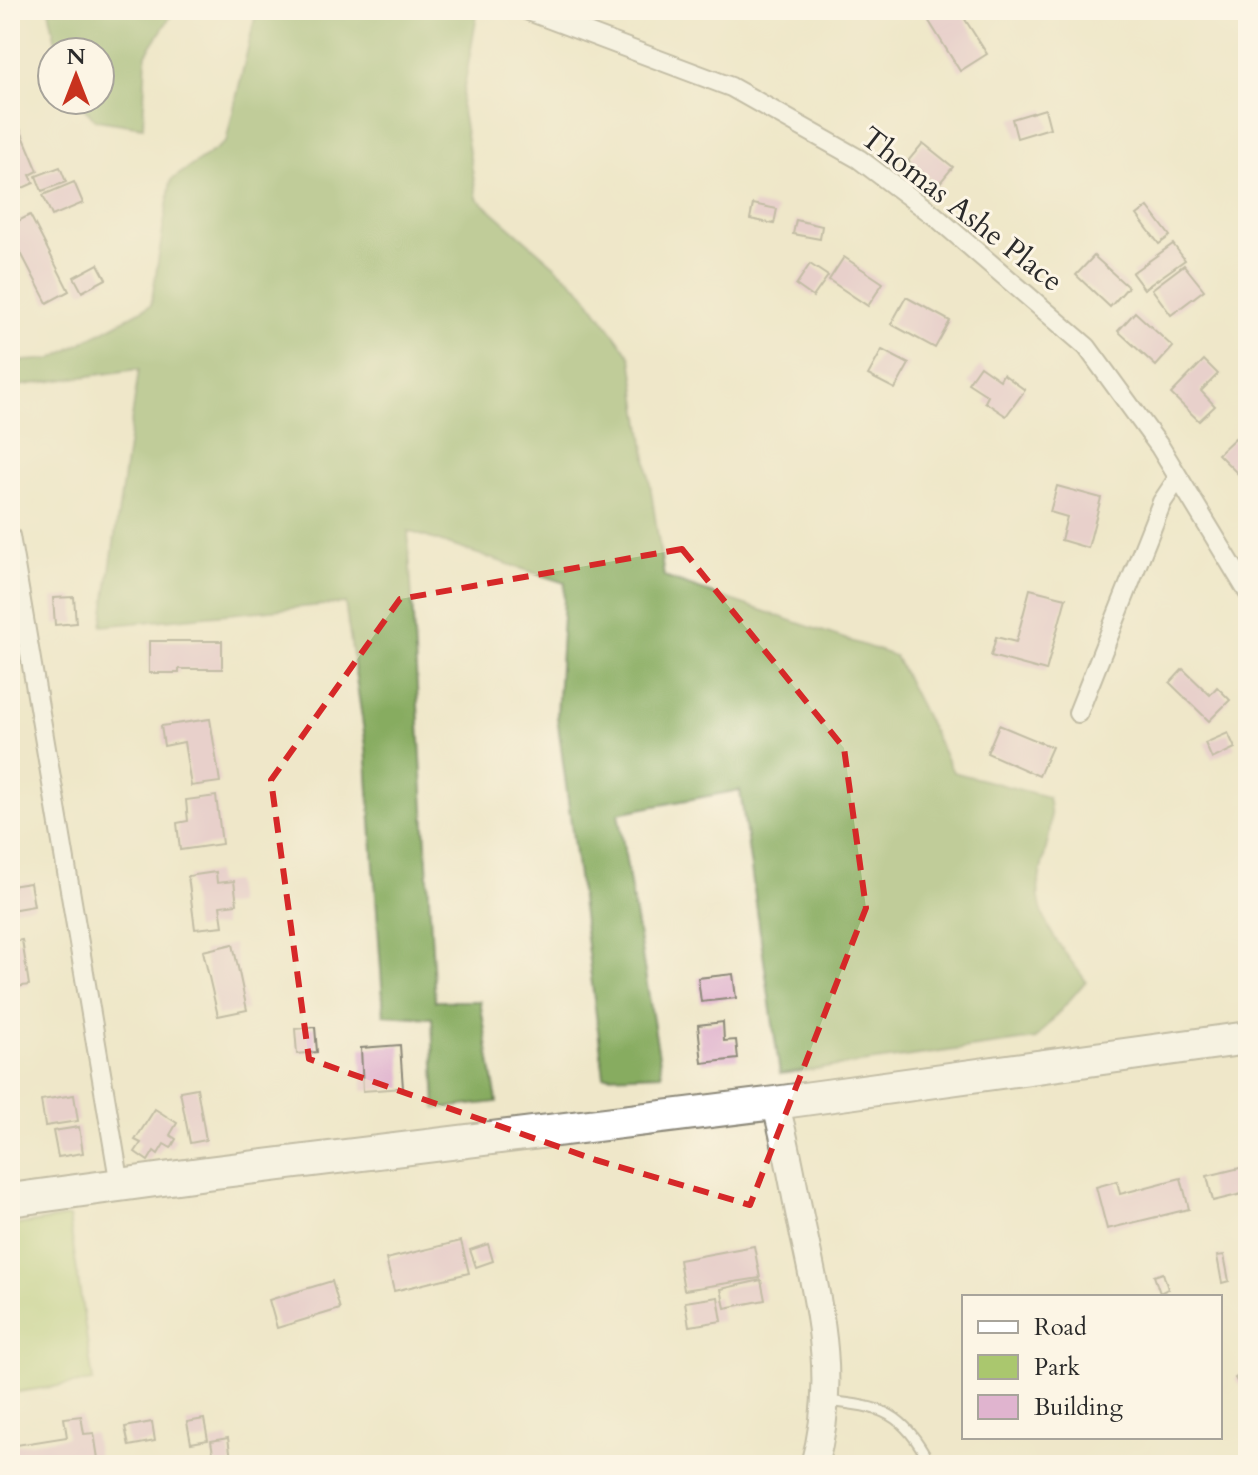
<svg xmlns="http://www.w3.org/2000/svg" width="1258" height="1475" viewBox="0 0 1258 1475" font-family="Cardo,serif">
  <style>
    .green { fill: #aac76e; stroke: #6a794c; stroke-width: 2 }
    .forest { fill: #87ac61; stroke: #596c46; stroke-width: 2 }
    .building { fill: #e0b4cf }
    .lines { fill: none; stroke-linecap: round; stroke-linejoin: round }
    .lane-casing { stroke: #8d897a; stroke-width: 13 }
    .street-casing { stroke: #8d897a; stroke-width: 22 }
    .secondary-casing { stroke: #8d897a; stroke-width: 30 }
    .highway-casing { stroke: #8d897a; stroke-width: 36 }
    .lane { stroke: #fff; stroke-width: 9 }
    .street { stroke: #fff; stroke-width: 18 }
    .secondary { stroke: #fff; stroke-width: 26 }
    .highway { stroke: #fff; stroke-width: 32 }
    .marked { fill: none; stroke: #d62828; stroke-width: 6; stroke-dasharray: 16 10; stroke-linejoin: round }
    .labels { text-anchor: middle; stroke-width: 6; stroke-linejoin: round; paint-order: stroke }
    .street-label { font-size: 30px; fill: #2b2b2b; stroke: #fcf5e5 }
  </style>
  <rect width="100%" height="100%" fill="#fcf5e5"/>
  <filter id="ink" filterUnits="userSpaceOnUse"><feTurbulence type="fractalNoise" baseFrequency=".0125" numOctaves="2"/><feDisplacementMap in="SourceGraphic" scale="16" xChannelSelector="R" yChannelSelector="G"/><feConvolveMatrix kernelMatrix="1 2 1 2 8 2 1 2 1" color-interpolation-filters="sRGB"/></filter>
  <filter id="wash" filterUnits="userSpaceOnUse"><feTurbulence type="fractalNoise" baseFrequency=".006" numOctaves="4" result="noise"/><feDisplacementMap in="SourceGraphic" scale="32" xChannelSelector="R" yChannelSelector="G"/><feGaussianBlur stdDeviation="1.8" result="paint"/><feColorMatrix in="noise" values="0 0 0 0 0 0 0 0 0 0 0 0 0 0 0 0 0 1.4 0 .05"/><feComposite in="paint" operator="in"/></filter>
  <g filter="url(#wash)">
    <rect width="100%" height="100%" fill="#efe7c9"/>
    <polygon class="green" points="69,1217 93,1381 10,1393 10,1226"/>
    <g class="forest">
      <polygon points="49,10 175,10 146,54 143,127 96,120 75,100 100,100 100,52 58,52"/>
      <path d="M 244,10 L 478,10 L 461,105 L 477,198 L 581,289 L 631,357 L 664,577 L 895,656 L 953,772 L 1048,797 C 1056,829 1043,852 1039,882 C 1034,920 1066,953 1086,981 L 1036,1039 L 780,1074 L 740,790 L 618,813 L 662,1074 L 604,1076 L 557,716 L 565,583 L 408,531 L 435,1001 L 480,1001 L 497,1102 L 436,1109 L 432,1018 L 384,1015 L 366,746 L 345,603 L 102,626 L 139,369 L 10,387 L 10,362 L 52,359 L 151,305 L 171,180 L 226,142 L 256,13 Z"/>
    </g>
    <g id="blocks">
      <g class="building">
        <polygon points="940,10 959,10 987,54 960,71 927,18"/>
        <polygon points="10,105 38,171 30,175 34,183 16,191 10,177"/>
        <polygon points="1045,109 1050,128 1017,138 1012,119"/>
        <polygon points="923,143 953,167 938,185 908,161"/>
        <polygon points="60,167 66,182 42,191 36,176"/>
        <polygon points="74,182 83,203 52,216 43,195"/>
        <polygon points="753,204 777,209 774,224 750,219"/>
        <polygon points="1148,207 1170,236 1159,244 1137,215"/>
        <polygon points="30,215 69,291 47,303 10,232 10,225"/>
        <polygon points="796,220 822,226 820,239 793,234"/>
        <polygon points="1173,244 1185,260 1144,289 1132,273"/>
        <polygon points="1094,256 1128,287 1110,307 1076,275"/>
        <polygon points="844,257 883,283 868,306 829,280"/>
        <polygon points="98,264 106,279 82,292 74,277"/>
        <polygon points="810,264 828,276 813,297 796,285"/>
        <polygon points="1184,265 1204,290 1171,315 1152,289"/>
        <polygon points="906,297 950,321 935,348 891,324"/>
        <polygon points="1135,312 1173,347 1156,366 1118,331"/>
        <polygon points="882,350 909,364 895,389 868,375"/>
        <polygon points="1204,360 1218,374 1201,391 1215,406 1199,421 1171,394"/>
        <polygon points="980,366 1000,380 1003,374 1025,390 1006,416 985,402 988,396 968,383"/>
        <polygon points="1235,438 1248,451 1248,475 1243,479 1218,454"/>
        <polygon points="1057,486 1101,498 1088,548 1061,540 1067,517 1050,512"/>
        <polygon points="1030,589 1066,598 1046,671 991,656 996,637 1016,642"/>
        <polygon points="74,597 76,623 55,625 53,598"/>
        <polygon points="149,641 222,641 222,669 179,669 179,673 149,673"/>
        <polygon points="1183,669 1210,695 1217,687 1230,700 1209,721 1170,683"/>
        <polygon points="210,719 220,782 191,786 184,742 164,746 161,726"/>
        <polygon points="999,725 1052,747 1039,776 987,753"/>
        <polygon points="1228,733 1235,748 1212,759 1205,743"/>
        <polygon points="216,796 222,844 180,850 177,823 188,821 186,800"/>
        <polygon points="216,872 217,883 234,881 237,904 220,906 223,926 195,929 188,876"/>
        <polygon points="30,883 34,906 10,910 10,886"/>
        <polygon points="22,940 29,985 10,988 10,942"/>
        <polygon points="233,944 247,1010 218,1016 203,951"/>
        <polygon points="733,974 736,998 701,1002 698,978"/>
        <polygon points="723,1022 724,1041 736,1040 738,1059 702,1063 698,1025"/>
        <polygon points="315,1027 317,1052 297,1054 295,1029"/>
        <polygon points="400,1045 403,1088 363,1091 361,1048"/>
        <polygon points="197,1088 206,1140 190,1143 180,1091"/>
        <polygon points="74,1095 78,1121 45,1126 41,1100"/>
        <polygon points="155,1109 177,1123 170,1135 176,1139 171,1148 164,1144 158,1154 154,1151 148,1161 135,1152 141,1143 135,1140"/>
        <polygon points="79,1127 83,1153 58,1157 53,1131"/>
        <polygon points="1248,1166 1248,1213 1242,1194 1213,1201 1207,1176"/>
        <polygon points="1181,1178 1189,1209 1107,1229 1096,1187 1117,1181 1120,1194"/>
        <polygon points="461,1241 469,1273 394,1291 386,1259"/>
        <polygon points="488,1244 493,1261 476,1267 470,1250"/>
        <polygon points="754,1246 760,1278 684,1290 679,1260"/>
        <polygon points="1224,1255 1229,1281 1222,1283 1217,1256"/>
        <polygon points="1163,1273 1168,1289 1160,1293 1154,1276"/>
        <polygon points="761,1280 765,1300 725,1308 721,1289"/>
        <polygon points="332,1281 340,1309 277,1328 269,1300"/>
        <polygon points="718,1297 722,1321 689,1326 685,1302"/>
        <polygon points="1248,1370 1248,1381 1240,1386 1235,1378"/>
        <polygon points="81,1416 84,1434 94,1433 99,1465 10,1465 10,1446 67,1437 64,1418"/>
        <polygon points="204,1419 208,1440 191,1443 187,1422"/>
        <polygon points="152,1422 155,1441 129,1446 125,1427"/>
        <polygon points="228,1438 232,1465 215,1465 211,1441"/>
      </g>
    </g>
  </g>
  <g filter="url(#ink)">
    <use href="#blocks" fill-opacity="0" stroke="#8d897a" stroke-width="2"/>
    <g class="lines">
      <defs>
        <path id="lane" d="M 826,1401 C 884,1407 902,1411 931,1465"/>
        <g id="street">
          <polyline points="526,10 731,87 859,159 935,216 1087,347 1160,447 1248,592"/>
          <polyline points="10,536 120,1185"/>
          <polyline points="1078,713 1162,502 1178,478"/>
        </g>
        <path id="secondary" d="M 775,1103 C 786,1140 792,1179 800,1217 C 818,1303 839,1377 814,1465"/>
        <polyline id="highway" points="10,1200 207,1173 775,1103 1248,1038"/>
      </defs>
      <use href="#lane" class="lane-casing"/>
      <use href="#street" class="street-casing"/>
      <use href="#secondary" class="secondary-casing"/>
      <use href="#highway" class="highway-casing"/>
      <use href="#lane" class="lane"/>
      <use href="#street" class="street"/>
      <use href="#secondary" class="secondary"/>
      <use href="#highway" class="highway"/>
    </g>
  </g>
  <path d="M0 0H1258V1475H0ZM 682,549 L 844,748 L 866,908 L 750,1205 L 596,1160 L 309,1059 L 271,780 L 400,599 Z" fill="#efe7c9" fill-opacity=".55" fill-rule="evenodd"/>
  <path class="marked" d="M 682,549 L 844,748 L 866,908 L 750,1205 L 596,1160 L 309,1059 L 271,780 L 400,599 Z"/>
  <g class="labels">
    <g class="street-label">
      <text transform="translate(962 209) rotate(38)" y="10">Thomas Ashe Place</text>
    </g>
  </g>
  <rect width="1258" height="1475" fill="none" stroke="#fcf5e5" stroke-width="40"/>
  <rect x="962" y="1295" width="260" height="144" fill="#fcf5e5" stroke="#a8a49b" stroke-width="2"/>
  <rect x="978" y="1321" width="40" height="12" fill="#ffffff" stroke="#a8a49b" stroke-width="2"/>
  <text x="1034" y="1335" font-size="24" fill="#2b2b2b">Road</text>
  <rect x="978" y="1355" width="40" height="24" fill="#aac76e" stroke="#a8a49b" stroke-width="2"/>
  <text x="1034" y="1375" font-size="24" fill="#2b2b2b">Park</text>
  <rect x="978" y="1395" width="40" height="24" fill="#e0b4cf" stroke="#a8a49b" stroke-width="2"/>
  <text x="1034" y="1415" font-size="24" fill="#2b2b2b">Building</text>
  <g transform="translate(76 76)"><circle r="38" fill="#fcf5e5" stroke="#a8a49b" stroke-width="2"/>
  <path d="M0-6L14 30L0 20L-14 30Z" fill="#c8321e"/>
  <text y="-12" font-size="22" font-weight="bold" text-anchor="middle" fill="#2b2b2b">N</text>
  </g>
</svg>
